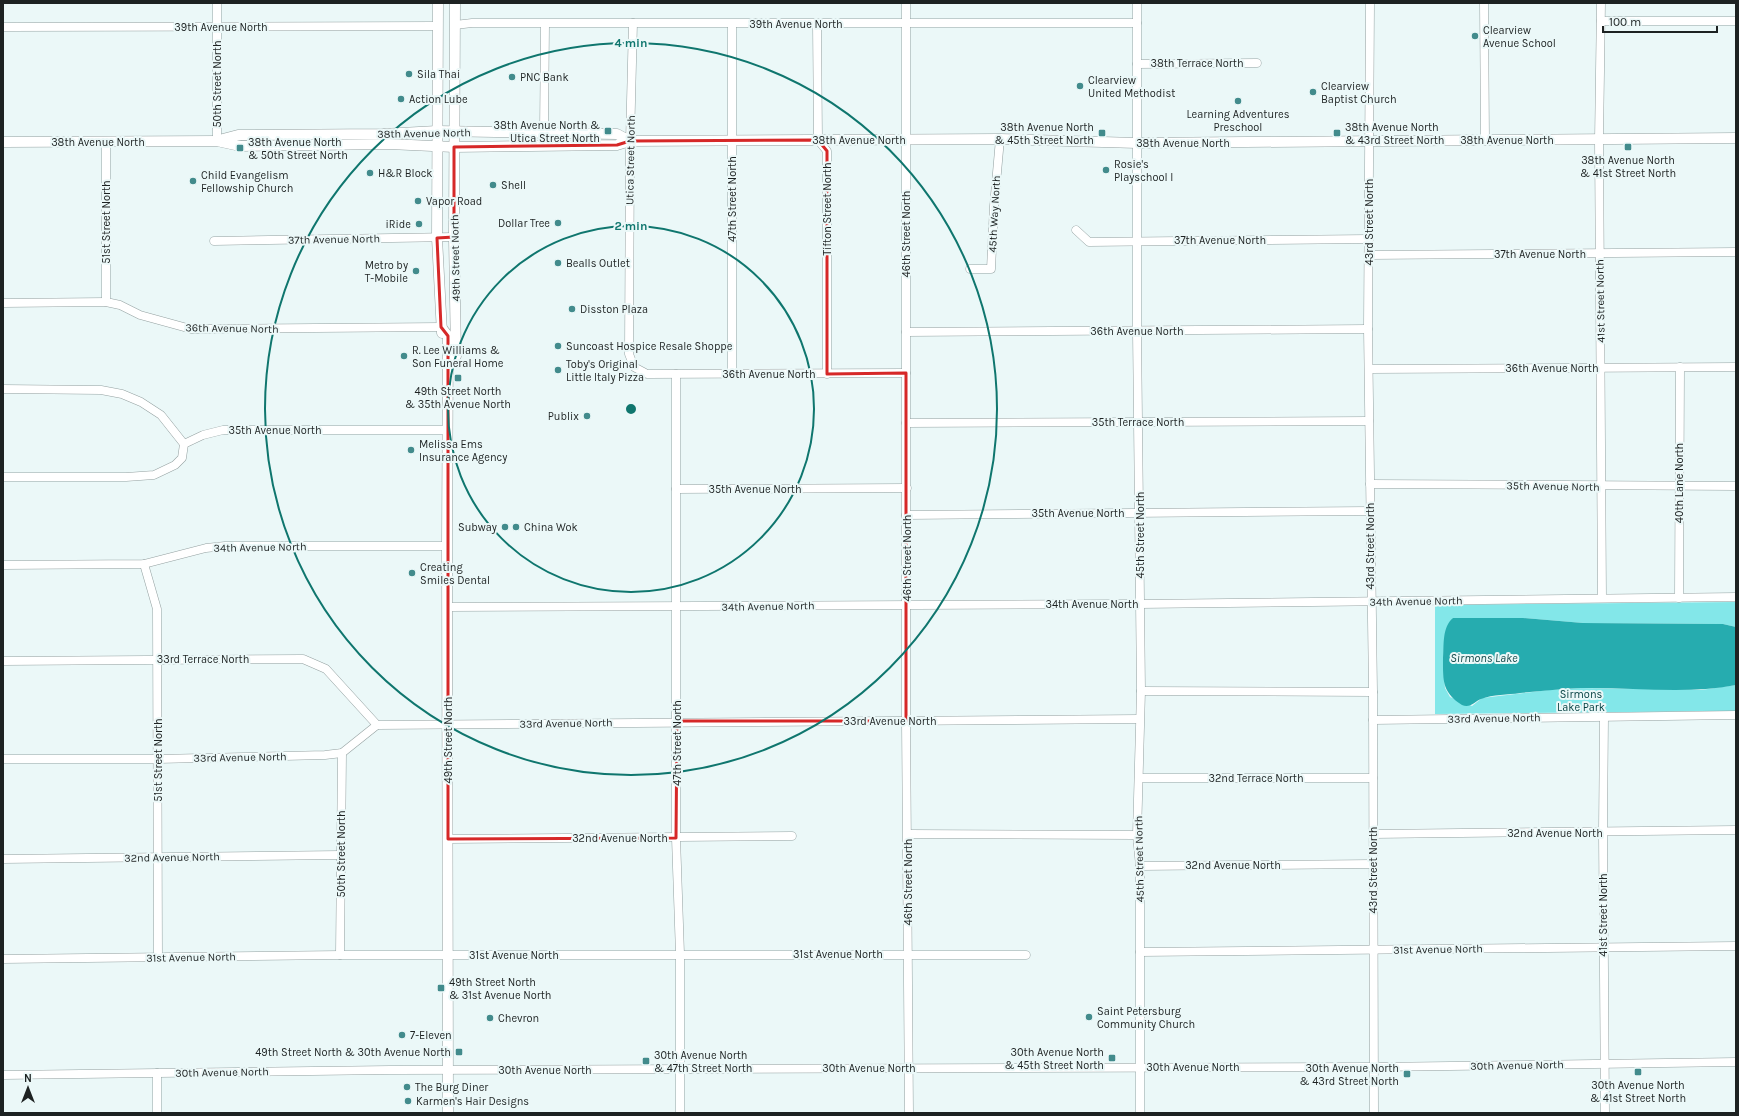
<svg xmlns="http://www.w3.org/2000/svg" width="1739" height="1116" viewBox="0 0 1739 1116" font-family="Karla,sans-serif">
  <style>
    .green { fill: #83e7e9 }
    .water { fill: #26acaf }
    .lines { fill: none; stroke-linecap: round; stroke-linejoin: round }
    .minor-casing { stroke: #94a1a1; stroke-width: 9 }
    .major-casing { stroke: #94a1a1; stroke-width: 11 }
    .minor { stroke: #fff; stroke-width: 8 }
    .major { stroke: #fff; stroke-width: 10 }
    .marked { fill: none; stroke: #d62828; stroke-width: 3; stroke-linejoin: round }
    .ring { fill: none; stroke: #0f766e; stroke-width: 2 }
    .poi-dot { fill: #428b8c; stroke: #ebf8f8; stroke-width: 1.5 }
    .labels { text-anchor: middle; stroke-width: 4; stroke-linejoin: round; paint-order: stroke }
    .street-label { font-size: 11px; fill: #1d2222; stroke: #ebf8f8 }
    .poi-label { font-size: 11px; fill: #1d2222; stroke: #ebf8f8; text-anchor: start }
    .park-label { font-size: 11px; fill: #023e3f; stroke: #ebf8f8 }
    .water-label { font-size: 12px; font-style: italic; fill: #134a4b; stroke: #ebf8f8 }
    .centre { fill: #0f766e; stroke: #ebf8f8; stroke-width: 2 }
    .ring-label { font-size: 12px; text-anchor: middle; font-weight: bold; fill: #0f766e; stroke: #ebf8f8; stroke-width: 4; stroke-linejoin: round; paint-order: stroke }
  </style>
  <rect width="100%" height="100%" fill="#ebf8f8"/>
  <polygon class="green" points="1736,602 1736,627 1723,624 1583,623 1523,618 1453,618 1444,646 1443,667 1445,688 1450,697 1472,706 1482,698 1549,690 1581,688 1701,690 1736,685 1736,711 1435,714 1435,605"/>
  <path class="water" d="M 1453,618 L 1523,618 L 1583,623 L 1723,624 L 1736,627 L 1736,685 C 1685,695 1633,687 1581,688 C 1561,689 1540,691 1520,693 C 1508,695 1493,694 1481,699 C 1475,701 1470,709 1462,705 C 1442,692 1443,681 1443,658 C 1444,645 1442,627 1453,618 Z"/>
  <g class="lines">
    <defs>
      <g id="minor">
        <polyline points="906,3 906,721 909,1113"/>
        <polyline points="1137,3 1137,331 1141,691 1137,835 1140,866 1140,1113"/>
        <polyline points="1370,3 1368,329 1373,692 1374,1113"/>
        <polyline points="1484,3 1485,141"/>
        <polyline points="1601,3 1599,140 1602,598"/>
        <polyline points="1601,21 1736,21"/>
        <polyline points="633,23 630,141 629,354 634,367 647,374 906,373"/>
        <polyline points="817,23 818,140 827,151 827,374"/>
        <polyline points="732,24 732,374"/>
        <polyline points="455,25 472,23 1137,23"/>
        <polyline points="3,27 438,26"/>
        <polyline points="1137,64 1257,63"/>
        <polyline points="544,133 545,24"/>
        <polyline points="217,141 217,3"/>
        <polyline points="1076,230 1089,242 1369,239"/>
        <polyline points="214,241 454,237"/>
        <polyline points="1369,255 1736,252"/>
        <polyline points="970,269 991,269 994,206 1000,139"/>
        <polyline points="106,302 106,142"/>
        <polyline points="3,303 106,302 120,305 140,315 191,329 441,327"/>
        <polyline points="906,332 1368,329"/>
        <polyline points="1369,369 1736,367"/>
        <polyline points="676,374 676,838 680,954 680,1113"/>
        <polyline points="3,389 101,390 122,394 141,402 161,415 184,444"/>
        <polyline points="906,423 1369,421"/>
        <polyline points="3,477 126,477 154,475 175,465 182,458 184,444 203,435 223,430 447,430"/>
        <polyline points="1370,484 1736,486"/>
        <polyline points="676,489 907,488"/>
        <polyline points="906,515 1370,511"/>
        <polyline points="144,564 157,609 158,958"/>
        <polyline points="3,565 144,564 206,548 225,546 447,546"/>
        <polyline points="1679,598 1680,367"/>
        <polyline points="447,607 1140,604 1736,597"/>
        <polyline points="3,661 303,659 326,669 377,725"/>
        <polyline points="1141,691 1373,692"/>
        <polyline points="1604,717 1603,832 1605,1113"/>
        <polyline points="1373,720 1736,715"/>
        <polyline points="3,759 158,759 325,755 342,753 377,725 1139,719"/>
        <polyline points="1139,778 1373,778"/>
        <polyline points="908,834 1137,835"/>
        <polyline points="1373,834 1736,830"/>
        <polyline points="448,839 792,836"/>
        <polyline points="3,859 340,855"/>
        <polyline points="1140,866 1373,864"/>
        <polyline points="1140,952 1736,946"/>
        <polyline points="340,955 342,753"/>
        <polyline points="3,959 340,955 1026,955"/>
        <polyline points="157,1073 157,1113"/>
        <polyline points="3,1075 390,1070 1374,1067 1736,1062"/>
      </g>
      <g id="major">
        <polyline points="438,3 437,238 442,333"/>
        <polyline points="219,140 238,135 383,134 437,131 617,134 630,141"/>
        <polyline points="3,142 217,141 240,146 389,144 454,147 617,145 630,141 1000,139 1137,143 1736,138"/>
        <polyline points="441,327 448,336 447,546 448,1113"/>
        <polyline points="448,366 456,356 454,237 455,3"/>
      </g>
    </defs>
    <use href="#minor" class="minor-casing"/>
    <use href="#major" class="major-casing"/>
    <use href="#minor" class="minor"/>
    <use href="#major" class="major"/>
  </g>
  <path class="marked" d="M 818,140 L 827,151 L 827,374 L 906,373 L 906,721 L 677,721 L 676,838 L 448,839 L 448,336 L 441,327 L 437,238 L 454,237 L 454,147 L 617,145 L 630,141 Z"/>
  <g class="ring">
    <circle cx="631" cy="409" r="183"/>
    <circle cx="631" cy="409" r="366"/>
  </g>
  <g class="poi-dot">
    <circle cx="1475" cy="36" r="4"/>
    <circle cx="409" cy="74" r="4"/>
    <circle cx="512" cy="77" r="4"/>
    <circle cx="1080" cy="86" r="4"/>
    <circle cx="1313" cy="92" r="4"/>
    <circle cx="401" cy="99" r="4"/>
    <circle cx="1238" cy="101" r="4"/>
    <rect x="604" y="127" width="8" height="8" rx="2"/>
    <rect x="1098" y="129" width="8" height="8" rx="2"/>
    <rect x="1333" y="129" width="8" height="8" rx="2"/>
    <rect x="1624" y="143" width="8" height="8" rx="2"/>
    <rect x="236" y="144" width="8" height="8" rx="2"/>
    <circle cx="1106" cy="170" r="4"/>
    <circle cx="370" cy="173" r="4"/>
    <circle cx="193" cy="181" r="4"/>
    <circle cx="493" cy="185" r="4"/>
    <circle cx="418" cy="201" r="4"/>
    <circle cx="558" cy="223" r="4"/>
    <circle cx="419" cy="224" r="4"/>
    <circle cx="558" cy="263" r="4"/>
    <circle cx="416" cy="271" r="4"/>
    <circle cx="572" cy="309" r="4"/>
    <circle cx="558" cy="346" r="4"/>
    <circle cx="404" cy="356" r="4"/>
    <circle cx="558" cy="370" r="4"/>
    <rect x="454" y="374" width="8" height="8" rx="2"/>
    <circle cx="587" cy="416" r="4"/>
    <circle cx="411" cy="450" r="4"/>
    <circle cx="505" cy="527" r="4"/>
    <circle cx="516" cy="527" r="4"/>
    <circle cx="412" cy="573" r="4"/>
    <rect x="437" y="984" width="8" height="8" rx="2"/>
    <circle cx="1089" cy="1017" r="4"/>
    <circle cx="490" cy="1018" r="4"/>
    <circle cx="402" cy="1035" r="4"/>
    <rect x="455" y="1048" width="8" height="8" rx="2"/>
    <rect x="1108" y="1054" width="8" height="8" rx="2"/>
    <rect x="642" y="1057" width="8" height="8" rx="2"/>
    <rect x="1634" y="1068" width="8" height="8" rx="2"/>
    <rect x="1403" y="1070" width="8" height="8" rx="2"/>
    <circle cx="407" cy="1087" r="4"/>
    <circle cx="408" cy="1101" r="4"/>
  </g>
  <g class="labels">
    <g class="street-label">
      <text x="796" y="28">39th Avenue North</text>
      <text x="221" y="31">39th Avenue North</text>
      <text x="1197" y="67">38th Terrace North</text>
      <text transform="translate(217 84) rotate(-90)" y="4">50th Street North</text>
      <text transform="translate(424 133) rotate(-1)" y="4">38th Avenue North</text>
      <text x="859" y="144">38th Avenue North</text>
      <text x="1507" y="144">38th Avenue North</text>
      <text x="98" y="146">38th Avenue North</text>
      <text x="1183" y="147">38th Avenue North</text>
      <text transform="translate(630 160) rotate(-89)" y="4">Utica Street North</text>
      <text transform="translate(732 199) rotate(-90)" y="4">47th Street North</text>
      <text transform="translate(827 209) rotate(-90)" y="4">Tifton Street North</text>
      <text transform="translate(994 214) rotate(-87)" y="4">45th Way North</text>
      <text transform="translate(106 222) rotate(-90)" y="4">51st Street North</text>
      <text transform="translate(1369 222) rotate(-90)" y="4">43rd Street North</text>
      <text transform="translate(906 234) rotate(-90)" y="4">46th Street North</text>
      <text transform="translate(334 239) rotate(-1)" y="4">37th Avenue North</text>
      <text x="1220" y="244">37th Avenue North</text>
      <text x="1540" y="258">37th Avenue North</text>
      <text transform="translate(455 258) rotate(-91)" y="4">49th Street North</text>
      <text transform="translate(1600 301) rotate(-91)" y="4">41st Street North</text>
      <text transform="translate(232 328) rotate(1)" y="4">36th Avenue North</text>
      <text x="1137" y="335">36th Avenue North</text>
      <text x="1552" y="372">36th Avenue North</text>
      <text x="769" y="378">36th Avenue North</text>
      <text x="1138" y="426">35th Terrace North</text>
      <text x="275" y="434">35th Avenue North</text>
      <text transform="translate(1679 483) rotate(-90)" y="4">40th Lane North</text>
      <text transform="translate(1553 486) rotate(1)" y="4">35th Avenue North</text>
      <text x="755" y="493">35th Avenue North</text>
      <text x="1078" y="517">35th Avenue North</text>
      <text transform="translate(1140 535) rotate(-90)" y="4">45th Street North</text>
      <text transform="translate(1370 546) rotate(-90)" y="4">43rd Street North</text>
      <text transform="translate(260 547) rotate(-1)" y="4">34th Avenue North</text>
      <text transform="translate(907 558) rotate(-90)" y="4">46th Street North</text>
      <text transform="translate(1416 601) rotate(-1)" y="4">34th Avenue North</text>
      <text x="1092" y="608">34th Avenue North</text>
      <text transform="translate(768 606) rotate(-1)" y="4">34th Avenue North</text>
      <text x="203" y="663">33rd Terrace North</text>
      <text transform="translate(1494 718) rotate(-1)" y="4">33rd Avenue North</text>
      <text x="890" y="725">33rd Avenue North</text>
      <text transform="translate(566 723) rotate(-1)" y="4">33rd Avenue North</text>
      <text transform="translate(448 740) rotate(-90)" y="4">49th Street North</text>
      <text transform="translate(677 743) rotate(-90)" y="4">47th Street North</text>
      <text transform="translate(240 757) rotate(-1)" y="4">33rd Avenue North</text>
      <text transform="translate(158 760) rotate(-90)" y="4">51st Street North</text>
      <text x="1256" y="782">32nd Terrace North</text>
      <text x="1555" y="837">32nd Avenue North</text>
      <text x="620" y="842">32nd Avenue North</text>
      <text transform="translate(341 854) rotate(-90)" y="4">50th Street North</text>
      <text transform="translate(172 857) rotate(-1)" y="4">32nd Avenue North</text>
      <text transform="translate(1139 859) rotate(-91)" y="4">45th Street North</text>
      <text x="1233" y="869">32nd Avenue North</text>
      <text transform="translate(1373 870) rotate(-90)" y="4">43rd Street North</text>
      <text transform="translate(908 882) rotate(-90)" y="4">46th Street North</text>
      <text transform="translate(1603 915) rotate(-90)" y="4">41st Street North</text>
      <text transform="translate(1438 949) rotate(-1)" y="4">31st Avenue North</text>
      <text x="838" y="958">31st Avenue North</text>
      <text x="514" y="959">31st Avenue North</text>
      <text transform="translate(191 957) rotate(-1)" y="4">31st Avenue North</text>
      <text transform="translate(1517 1065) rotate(-1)" y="4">30th Avenue North</text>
      <text x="1193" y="1071">30th Avenue North</text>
      <text x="869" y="1072">30th Avenue North</text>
      <text x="545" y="1074">30th Avenue North</text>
      <text transform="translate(222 1072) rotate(-1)" y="4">30th Avenue North</text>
    </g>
    <g class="poi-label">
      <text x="1483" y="34">Clearview<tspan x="1483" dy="13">Avenue School</tspan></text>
      <text x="417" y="78">Sila Thai</text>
      <text x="520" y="81">PNC Bank</text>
      <text x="1088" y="84">Clearview<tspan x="1088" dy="13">United Methodist</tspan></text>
      <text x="1321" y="90">Clearview<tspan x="1321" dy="13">Baptist Church</tspan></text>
      <text x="409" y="103">Action Lube</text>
      <text x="1238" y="118" text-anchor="middle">Learning Adventures<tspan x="1238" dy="13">Preschool</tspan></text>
      <text x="600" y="129" text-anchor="end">38th Avenue North &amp;<tspan x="600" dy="13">Utica Street North</tspan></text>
      <text x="1094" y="131" text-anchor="end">38th Avenue North<tspan x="1094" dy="13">&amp; 45th Street North</tspan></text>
      <text x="1345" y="131">38th Avenue North<tspan x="1345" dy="13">&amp; 43rd Street North</tspan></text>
      <text x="248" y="146">38th Avenue North<tspan x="248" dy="13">&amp; 50th Street North</tspan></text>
      <text x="1628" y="164" text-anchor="middle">38th Avenue North<tspan x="1628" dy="13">&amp; 41st Street North</tspan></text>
      <text x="1114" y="168">Rosie's<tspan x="1114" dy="13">Playschool I</tspan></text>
      <text x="378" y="177">H&amp;R Block</text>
      <text x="201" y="179">Child Evangelism<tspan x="201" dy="13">Fellowship Church</tspan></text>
      <text x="501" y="189">Shell</text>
      <text x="426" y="205">Vapor Road</text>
      <text x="550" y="227" text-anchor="end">Dollar Tree</text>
      <text x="411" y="228" text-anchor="end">iRide</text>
      <text x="566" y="267">Bealls Outlet</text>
      <text x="408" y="269" text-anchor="end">Metro by<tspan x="408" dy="13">T-Mobile</tspan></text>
      <text x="580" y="313">Disston Plaza</text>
      <text x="566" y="350">Suncoast Hospice Resale Shoppe</text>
      <text x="412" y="354">R. Lee Williams &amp;<tspan x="412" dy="13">Son Funeral Home</tspan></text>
      <text x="566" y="368">Toby's Original<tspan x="566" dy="13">Little Italy Pizza</tspan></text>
      <text x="458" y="395" text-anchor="middle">49th Street North<tspan x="458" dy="13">&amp; 35th Avenue North</tspan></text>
      <text x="579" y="420" text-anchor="end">Publix</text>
      <text x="419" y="448">Melissa Ems<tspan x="419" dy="13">Insurance Agency</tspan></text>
      <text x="497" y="531" text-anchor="end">Subway</text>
      <text x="524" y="531">China Wok</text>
      <text x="420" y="571">Creating<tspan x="420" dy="13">Smiles Dental</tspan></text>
      <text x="449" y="986">49th Street North<tspan x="449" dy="13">&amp; 31st Avenue North</tspan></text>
      <text x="1097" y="1015">Saint Petersburg<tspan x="1097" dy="13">Community Church</tspan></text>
      <text x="498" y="1022">Chevron</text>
      <text x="410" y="1039">7-Eleven</text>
      <text x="451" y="1056" text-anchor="end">49th Street North &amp; 30th Avenue North</text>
      <text x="1104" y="1056" text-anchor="end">30th Avenue North<tspan x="1104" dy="13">&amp; 45th Street North</tspan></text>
      <text x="654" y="1059">30th Avenue North<tspan x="654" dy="13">&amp; 47th Street North</tspan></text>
      <text x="1399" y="1072" text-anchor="end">30th Avenue North<tspan x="1399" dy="13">&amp; 43rd Street North</tspan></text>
      <text x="1638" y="1089" text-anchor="middle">30th Avenue North<tspan x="1638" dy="13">&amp; 41st Street North</tspan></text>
      <text x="415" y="1091">The Burg Diner</text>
      <text x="416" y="1105">Karmen's Hair Designs</text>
    </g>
    <g class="park-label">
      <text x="1581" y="698">Sirmons<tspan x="1581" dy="13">Lake Park</tspan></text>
    </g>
    <g class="water-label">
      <text x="1484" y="662">Sirmons Lake</text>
    </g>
  </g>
  <circle cx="631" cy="409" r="6" class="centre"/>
  <g class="ring-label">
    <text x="631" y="47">4 min</text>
    <text x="631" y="230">2 min</text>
  </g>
  <rect width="1739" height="1116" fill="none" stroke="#1d2222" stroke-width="8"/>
  <g transform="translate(28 1088)" stroke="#ebf8f8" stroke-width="3" paint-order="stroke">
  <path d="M0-3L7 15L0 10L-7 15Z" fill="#1d2222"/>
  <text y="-6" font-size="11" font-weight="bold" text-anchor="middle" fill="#1d2222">N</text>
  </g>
  <path d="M1603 26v6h114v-6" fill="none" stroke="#1d2222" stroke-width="2"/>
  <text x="1609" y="26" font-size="12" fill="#1d2222" stroke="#ebf8f8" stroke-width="3" paint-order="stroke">100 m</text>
</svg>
